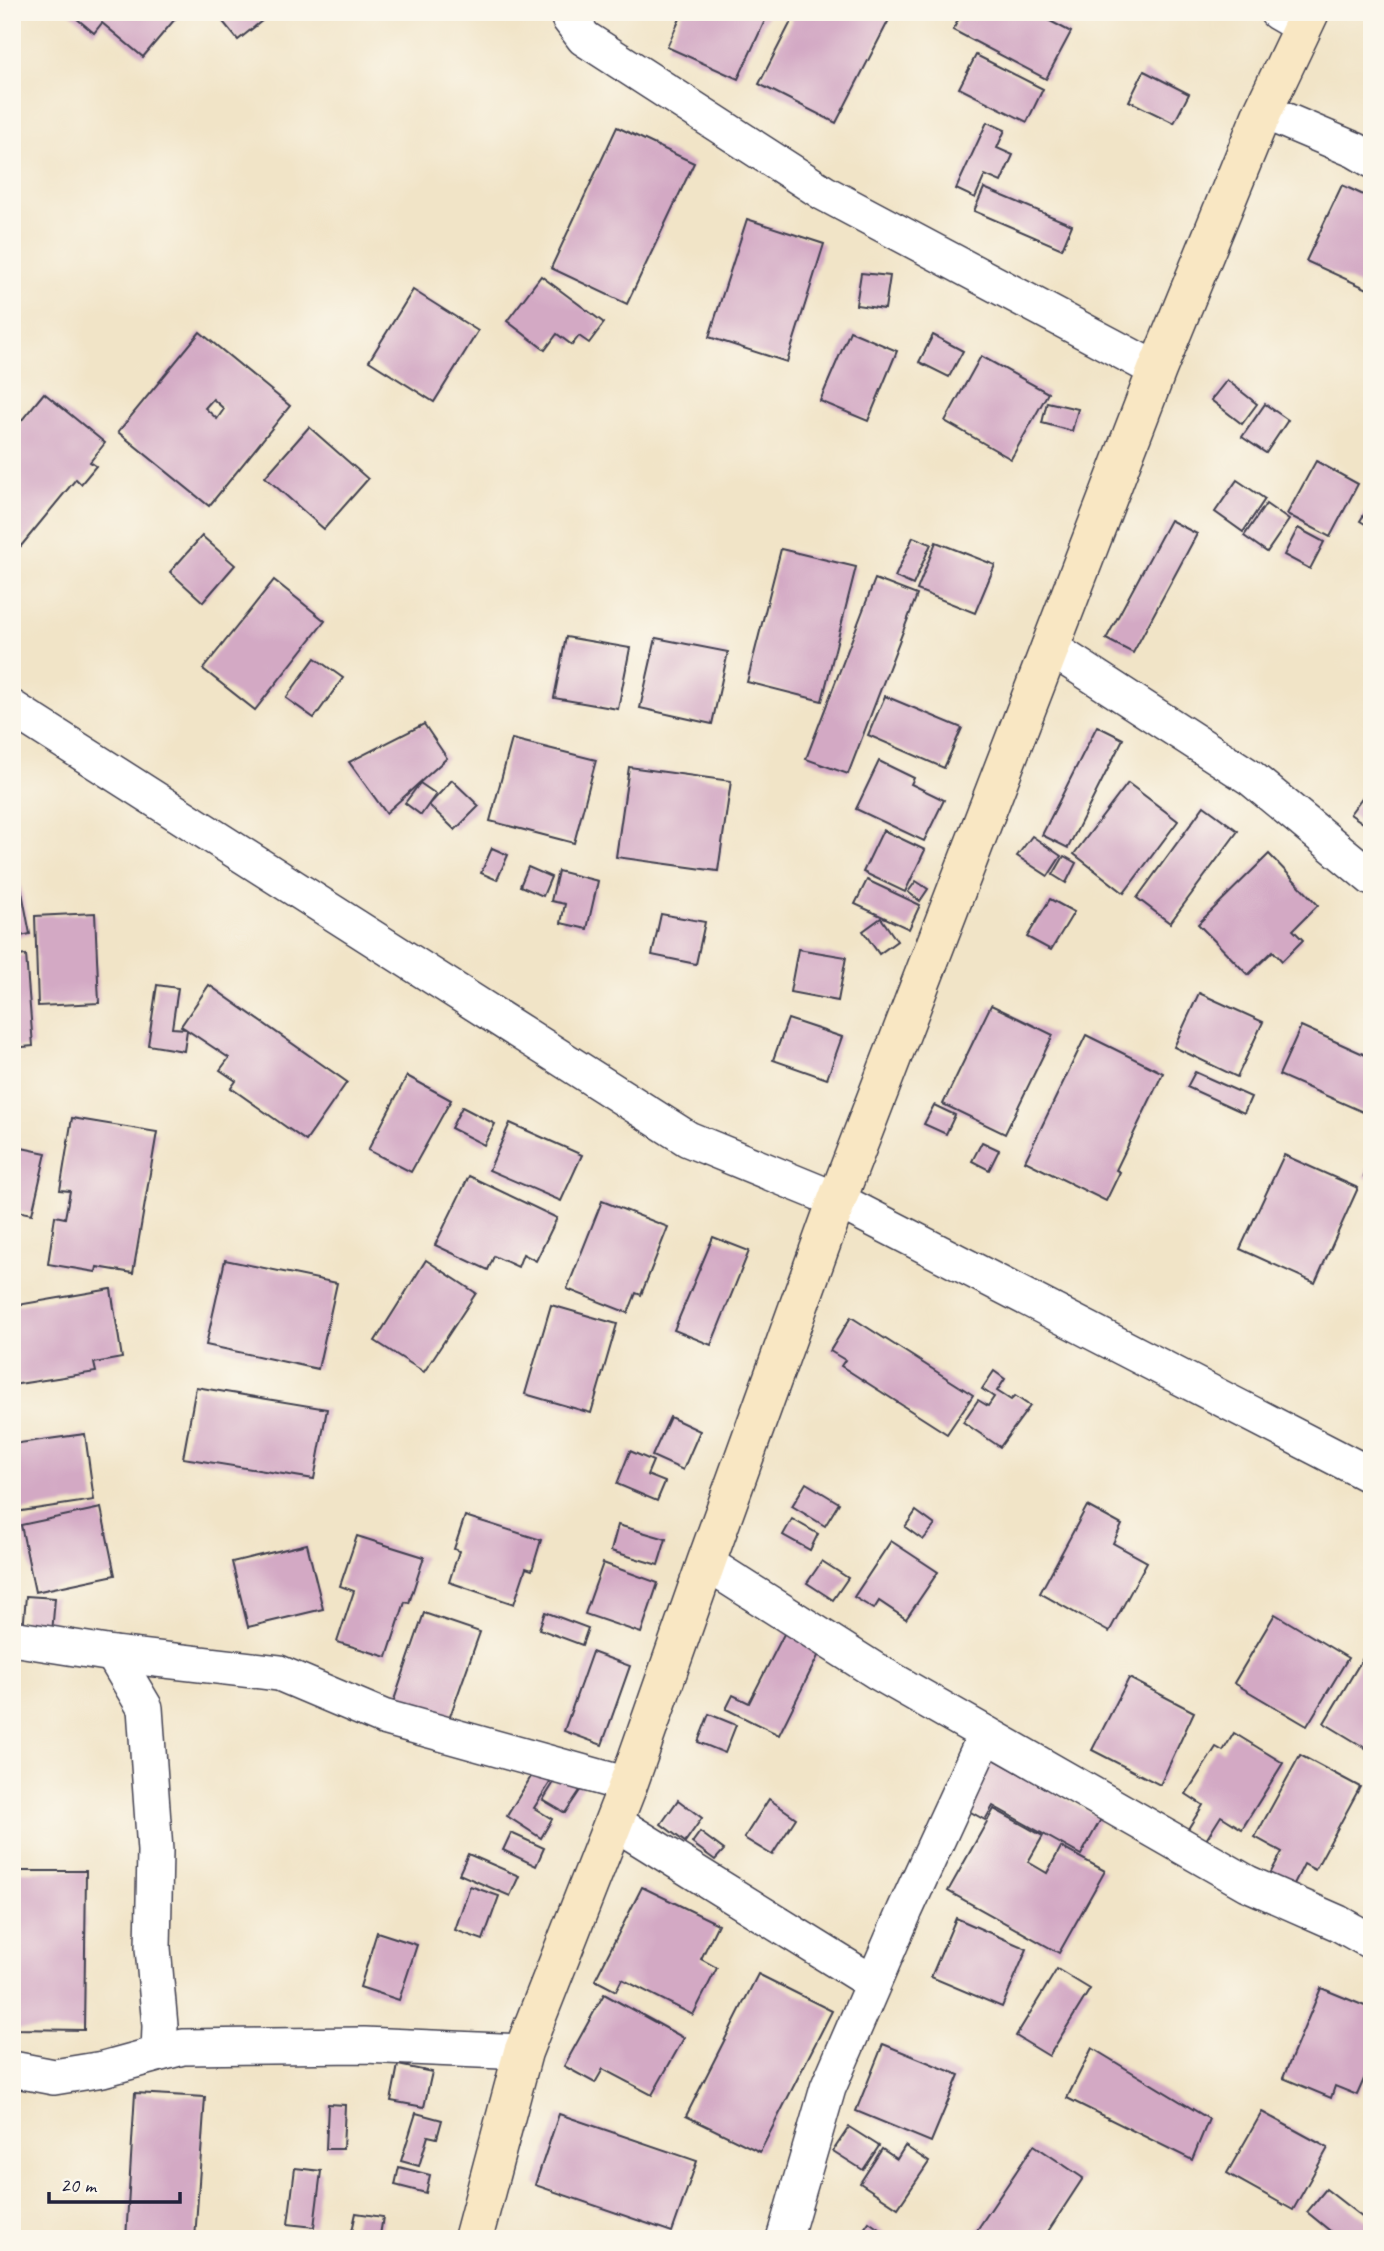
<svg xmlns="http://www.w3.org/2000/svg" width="1384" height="2251" viewBox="0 0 1384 2251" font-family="Caveat,sans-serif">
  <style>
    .building { fill: #d3a9c4; fill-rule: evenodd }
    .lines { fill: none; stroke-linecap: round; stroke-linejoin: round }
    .street-casing { stroke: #413f50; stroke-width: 38 }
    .secondary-casing { stroke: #413f50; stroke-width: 41 }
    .street { stroke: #fff; stroke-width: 35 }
    .secondary { stroke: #f9e7c3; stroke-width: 38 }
  </style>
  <rect width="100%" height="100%" fill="#fbf7ec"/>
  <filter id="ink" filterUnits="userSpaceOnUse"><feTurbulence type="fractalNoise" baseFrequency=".0143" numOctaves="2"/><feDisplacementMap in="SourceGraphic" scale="14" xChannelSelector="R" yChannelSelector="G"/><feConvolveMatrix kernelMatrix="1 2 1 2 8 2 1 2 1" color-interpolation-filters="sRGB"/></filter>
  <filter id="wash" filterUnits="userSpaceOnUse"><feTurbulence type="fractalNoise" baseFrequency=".00686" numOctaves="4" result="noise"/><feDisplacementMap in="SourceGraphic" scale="28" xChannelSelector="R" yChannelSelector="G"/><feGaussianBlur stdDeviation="1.57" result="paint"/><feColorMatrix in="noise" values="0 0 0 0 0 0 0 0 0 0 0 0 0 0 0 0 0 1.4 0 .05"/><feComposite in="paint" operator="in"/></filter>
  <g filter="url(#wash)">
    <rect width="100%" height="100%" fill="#f1e4c7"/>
    <g id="blocks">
      <g class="building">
        <polygon points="69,12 181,12 143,57 102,23 94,33"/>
        <polygon points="215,12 273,12 238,40"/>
        <polygon points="683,12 769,12 738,79 667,47"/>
        <polygon points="796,12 893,12 836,123 759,84"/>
        <polygon points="962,12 1033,12 1071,32 1046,79 953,30"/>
        <polygon points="976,55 1043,89 1027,122 959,88"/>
        <polygon points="1144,71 1189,94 1174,123 1129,101"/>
        <polygon points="987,122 1005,130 997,148 1013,155 1001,182 985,175 975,198 956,189"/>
        <polygon points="617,127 694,163 627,304 551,268"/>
        <polygon points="1342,185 1372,199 1372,291 1306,261"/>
        <polygon points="984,188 1072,225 1062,249 974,211"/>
        <polygon points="747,219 824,244 787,362 709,337"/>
        <polygon points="861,273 890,276 885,309 856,305"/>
        <polygon points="541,276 604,323 589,343 579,336 572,345 557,334 545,350 507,321"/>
        <polygon points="413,290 478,331 434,402 369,361"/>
        <polygon points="850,331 897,351 868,421 820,401"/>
        <path d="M 200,332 L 290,406 L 209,506 L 118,432 ZM 213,399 L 224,409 L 217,419 L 205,408 Z"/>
        <polygon points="933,335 963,351 949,377 919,362"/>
        <polygon points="981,356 1048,393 1011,459 945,421"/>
        <polygon points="1227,380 1257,404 1242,424 1211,400"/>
        <polygon points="44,393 105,443 90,462 96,466 81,484 76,479 21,546 12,539 12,432"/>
        <polygon points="1047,402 1078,409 1072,431 1042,423"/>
        <polygon points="1265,404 1288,420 1266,453 1242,437"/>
        <polygon points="309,427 368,479 324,529 265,477"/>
        <polygon points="1316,461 1358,484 1330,537 1287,514"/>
        <polygon points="1237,480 1265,499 1243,532 1215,512"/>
        <polygon points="1372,502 1372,528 1360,521"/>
        <polygon points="1266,504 1289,520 1267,552 1244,536"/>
        <polygon points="1170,520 1197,534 1133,653 1106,639"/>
        <polygon points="1298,528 1324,542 1310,569 1284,555"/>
        <polygon points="202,536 235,565 203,602 170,572"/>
        <polygon points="913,537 931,544 913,585 895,577"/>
        <polygon points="936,542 995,565 975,613 917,590"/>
        <polygon points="781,549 856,567 822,701 747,682"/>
        <polygon points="875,579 917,595 848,774 806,759"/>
        <polygon points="274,580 325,621 255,710 203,669"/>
        <polygon points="566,637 630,648 618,709 554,698"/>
        <polygon points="656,638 728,652 712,724 640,708"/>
        <polygon points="315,658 343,678 314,718 286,698"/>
        <polygon points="885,696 962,728 944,768 868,735"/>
        <polygon points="424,724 447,758 386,813 349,762"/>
        <polygon points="1097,726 1123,739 1068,848 1042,835"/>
        <polygon points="512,739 596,760 574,843 490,821"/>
        <polygon points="879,761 914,778 911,784 944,800 924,841 856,809"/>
        <polygon points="629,767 731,781 718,871 616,857"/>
        <polygon points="452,780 479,806 455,830 429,805"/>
        <polygon points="420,783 436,794 421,815 405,803"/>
        <polygon points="1128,783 1178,821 1124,893 1074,854"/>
        <polygon points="1372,784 1372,829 1350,814"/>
        <polygon points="1204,806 1238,831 1170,923 1137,898"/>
        <polygon points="883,830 925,850 905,892 863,872"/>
        <polygon points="1032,836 1061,856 1048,876 1017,856"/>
        <polygon points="492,848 508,855 497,880 481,873"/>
        <polygon points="1269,854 1318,905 1293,930 1303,940 1282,961 1273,951 1248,975 1198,924"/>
        <polygon points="1064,856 1076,863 1066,883 1053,875"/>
        <polygon points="528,867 551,877 543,896 520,886"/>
        <polygon points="18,871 30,934 12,938 12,872"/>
        <polygon points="558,871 598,881 587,929 561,923 565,904 551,901"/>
        <polygon points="867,880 920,905 909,929 855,904"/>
        <polygon points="916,881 928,889 920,901 908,892"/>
        <polygon points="1050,899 1074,912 1051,950 1027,937"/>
        <polygon points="95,913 99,1003 38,1006 35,916"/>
        <polygon points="661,914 705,922 696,964 652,955"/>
        <polygon points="881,918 897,941 879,954 863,931"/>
        <polygon points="798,949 846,957 838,1001 790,992"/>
        <polygon points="26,955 33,1046 12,1048 12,957"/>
        <polygon points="157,985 178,988 172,1028 186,1029 181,1026 209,985 347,1082 306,1141 231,1088 236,1081 220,1070 229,1058 187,1030 184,1051 148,1045"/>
        <polygon points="1199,993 1263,1022 1237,1077 1174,1047"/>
        <polygon points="991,1005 1053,1035 1005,1134 943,1104"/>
        <polygon points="788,1019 842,1037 827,1079 773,1060"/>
        <polygon points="1301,1026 1372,1058 1372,1116 1279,1075"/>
        <polygon points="1086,1035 1163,1073 1116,1170 1120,1172 1106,1201 1025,1161"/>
        <polygon points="1195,1072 1251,1097 1244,1113 1187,1087"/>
        <polygon points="407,1076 451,1100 411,1172 368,1150"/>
        <polygon points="934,1105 955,1115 946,1134 924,1124"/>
        <polygon points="462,1107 495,1124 484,1145 451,1128"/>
        <polygon points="72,1118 157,1132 133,1273 97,1267 96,1272 48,1264 55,1216 65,1218 70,1191 60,1190"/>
        <polygon points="510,1123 582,1155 561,1201 489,1170"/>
        <polygon points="982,1142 999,1150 989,1170 972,1161"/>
        <polygon points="12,1146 46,1153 32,1214 12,1210"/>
        <polygon points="1284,1155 1358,1188 1315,1283 1240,1249"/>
        <polygon points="1372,1157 1372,1180 1364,1177"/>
        <polygon points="469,1176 557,1218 536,1261 523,1254 518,1267 494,1256 488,1270 435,1245"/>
        <polygon points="602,1201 668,1227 641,1295 636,1293 628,1313 567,1289"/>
        <polygon points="713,1237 749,1251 711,1345 674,1330"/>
        <polygon points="225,1260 337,1283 318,1369 206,1345"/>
        <polygon points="426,1260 476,1293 424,1372 375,1341"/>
        <polygon points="111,1289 122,1358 94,1363 96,1372 12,1385 12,1306"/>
        <polygon points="551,1305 617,1324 591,1413 525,1394"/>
        <polygon points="851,1317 973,1395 947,1434 841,1366 845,1360 830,1351"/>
        <polygon points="994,1371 1005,1379 997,1391 1011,1400 1015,1396 1030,1406 1000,1447 963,1422 978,1400 988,1406 994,1397 982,1389"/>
        <polygon points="196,1387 327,1409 314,1479 183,1458"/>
        <polygon points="670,1417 700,1431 683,1470 652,1456"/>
        <polygon points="85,1434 94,1500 15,1512 12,1493 12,1444"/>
        <polygon points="630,1451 653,1461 647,1475 665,1482 657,1501 617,1484"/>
        <polygon points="806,1483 839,1503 825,1526 792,1506"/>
        <polygon points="1087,1506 1122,1525 1113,1543 1147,1562 1109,1632 1040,1593"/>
        <polygon points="101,1508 115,1575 35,1592 21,1525"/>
        <polygon points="916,1511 935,1525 923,1540 905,1527"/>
        <polygon points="465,1516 541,1540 532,1570 526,1568 514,1604 449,1582 459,1551 454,1549"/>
        <polygon points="792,1519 818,1534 810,1550 783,1535"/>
        <polygon points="618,1525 666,1539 658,1565 611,1551"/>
        <polygon points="357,1536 424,1557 409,1603 405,1602 387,1657 337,1642 354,1591 340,1586"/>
        <polygon points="891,1541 938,1572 906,1619 879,1601 874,1609 854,1597"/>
        <polygon points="307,1544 323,1609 248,1627 232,1562"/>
        <polygon points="822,1561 848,1578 833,1600 807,1583"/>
        <polygon points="603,1563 658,1583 641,1633 585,1614"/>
        <polygon points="26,1596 55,1598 52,1633 23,1631"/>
        <polygon points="545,1612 588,1628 582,1645 539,1629"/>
        <polygon points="424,1613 480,1632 448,1722 393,1703"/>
        <polygon points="1275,1614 1348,1658 1307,1726 1234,1683"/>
        <polygon points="787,1628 823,1646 779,1735 726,1709 733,1695 749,1703"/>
        <polygon points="1369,1648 1372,1650 1372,1752 1324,1723"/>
        <polygon points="592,1652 630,1666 602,1745 564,1731"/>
        <polygon points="1129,1678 1194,1712 1160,1785 1092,1750"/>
        <polygon points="709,1714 736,1725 725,1753 698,1742"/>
        <polygon points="1234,1733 1283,1763 1242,1829 1221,1816 1206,1840 1188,1829 1203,1805 1186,1794 1216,1747 1223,1751"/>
        <polygon points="1300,1755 1360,1787 1315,1870 1304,1864 1293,1886 1270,1874 1282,1852 1255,1837"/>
        <polygon points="988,1756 1101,1819 1081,1855 993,1806 985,1820 960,1806"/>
        <polygon points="537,1767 553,1778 534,1808 552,1819 541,1838 507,1816"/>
        <polygon points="561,1771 583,1786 565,1813 543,1800"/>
        <polygon points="769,1799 796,1818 772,1855 744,1838"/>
        <polygon points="678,1800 702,1818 685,1842 661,1824"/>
        <polygon points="994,1809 1043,1836 1028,1862 1047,1873 1061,1847 1105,1871 1059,1953 948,1891"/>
        <polygon points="700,1832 724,1850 715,1860 692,1843"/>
        <polygon points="511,1833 544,1848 536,1866 503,1850"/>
        <polygon points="468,1854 519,1876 510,1896 459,1874"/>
        <polygon points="14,1871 86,1871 84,2030 12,2029"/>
        <polygon points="470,1886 499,1896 483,1940 455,1930"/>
        <polygon points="642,1887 718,1924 701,1959 717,1968 693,2015 622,1979 616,1991 595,1980"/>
        <polygon points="956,1918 1027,1949 1002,2007 931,1977"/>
        <polygon points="377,1932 417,1945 399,2000 360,1987"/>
        <polygon points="1057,1969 1090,1989 1049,2056 1016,2036"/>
        <polygon points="758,1974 832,2011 760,2152 686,2116"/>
        <polygon points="1321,1988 1372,2009 1372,2061 1357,2095 1335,2086 1331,2098 1283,2078"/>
        <polygon points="604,1994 684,2038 652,2095 603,2069 595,2083 564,2066"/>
        <polygon points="883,2044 959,2075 931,2142 856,2111"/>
        <polygon points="1092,2048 1209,2119 1192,2160 1067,2098"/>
        <polygon points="398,2065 432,2072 424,2107 391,2101"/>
        <polygon points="135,2093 205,2097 195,2239 126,2239"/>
        <polygon points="328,2104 345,2105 343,2149 326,2149"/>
        <polygon points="1262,2112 1328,2148 1293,2210 1227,2173"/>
        <polygon points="416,2113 442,2120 437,2138 428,2136 419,2166 401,2161"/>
        <polygon points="559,2114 697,2161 672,2232 535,2185"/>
        <polygon points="849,2127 879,2146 863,2170 833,2151"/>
        <polygon points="1034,2145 1083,2178 1043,2239 971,2239"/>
        <polygon points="905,2146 929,2162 898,2208 860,2183 882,2149 897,2159"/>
        <polygon points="399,2167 430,2175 426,2193 395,2185"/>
        <polygon points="295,2168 321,2171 314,2227 288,2224"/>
        <polygon points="1326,2189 1372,2225 1372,2239 1340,2239 1307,2212"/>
        <polygon points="356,2213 383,2217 380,2235 352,2231"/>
        <polygon points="869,2222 893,2239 857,2239"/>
      </g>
    </g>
  </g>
  <g filter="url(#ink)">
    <use href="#blocks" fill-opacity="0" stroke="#413f50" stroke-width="2"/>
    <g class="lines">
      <defs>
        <g id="street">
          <polyline points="567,12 569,18 584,38 824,193 1157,370"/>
          <polyline points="1277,12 1303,27"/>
          <polyline points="1263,111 1355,150 1372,160"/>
          <polyline points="1049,647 1251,778 1372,878"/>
          <polyline points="12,708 688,1139 837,1200 1372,1476"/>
          <polyline points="706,1563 876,1671 1247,1883 1338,1923 1372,1942"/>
          <polyline points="12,1638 113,1654 279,1673 383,1717 628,1785"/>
          <polyline points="113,1654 145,1708 155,1851 153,1948 160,2026 159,2053"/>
          <polyline points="614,1822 873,1983"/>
          <polyline points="12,2069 54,2077 103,2069 183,2047 364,2045 523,2052"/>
          <polyline points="784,2239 828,2088 905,1910 986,1734"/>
        </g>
        <polyline id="secondary" points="473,2239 523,2052 628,1785 706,1563 837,1200 1157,370 1263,111 1310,12"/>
      </defs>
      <use href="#street" class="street-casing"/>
      <use href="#secondary" class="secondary-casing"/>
      <use href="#street" class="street"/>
      <use href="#secondary" class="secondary"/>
    </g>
  </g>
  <rect width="1384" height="2251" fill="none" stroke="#fbf7ec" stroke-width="42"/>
  <path d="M49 2192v10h131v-10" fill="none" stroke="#22223b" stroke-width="3.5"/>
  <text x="60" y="2192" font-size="21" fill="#22223b" stroke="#fbf7ec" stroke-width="5" paint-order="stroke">20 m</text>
</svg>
